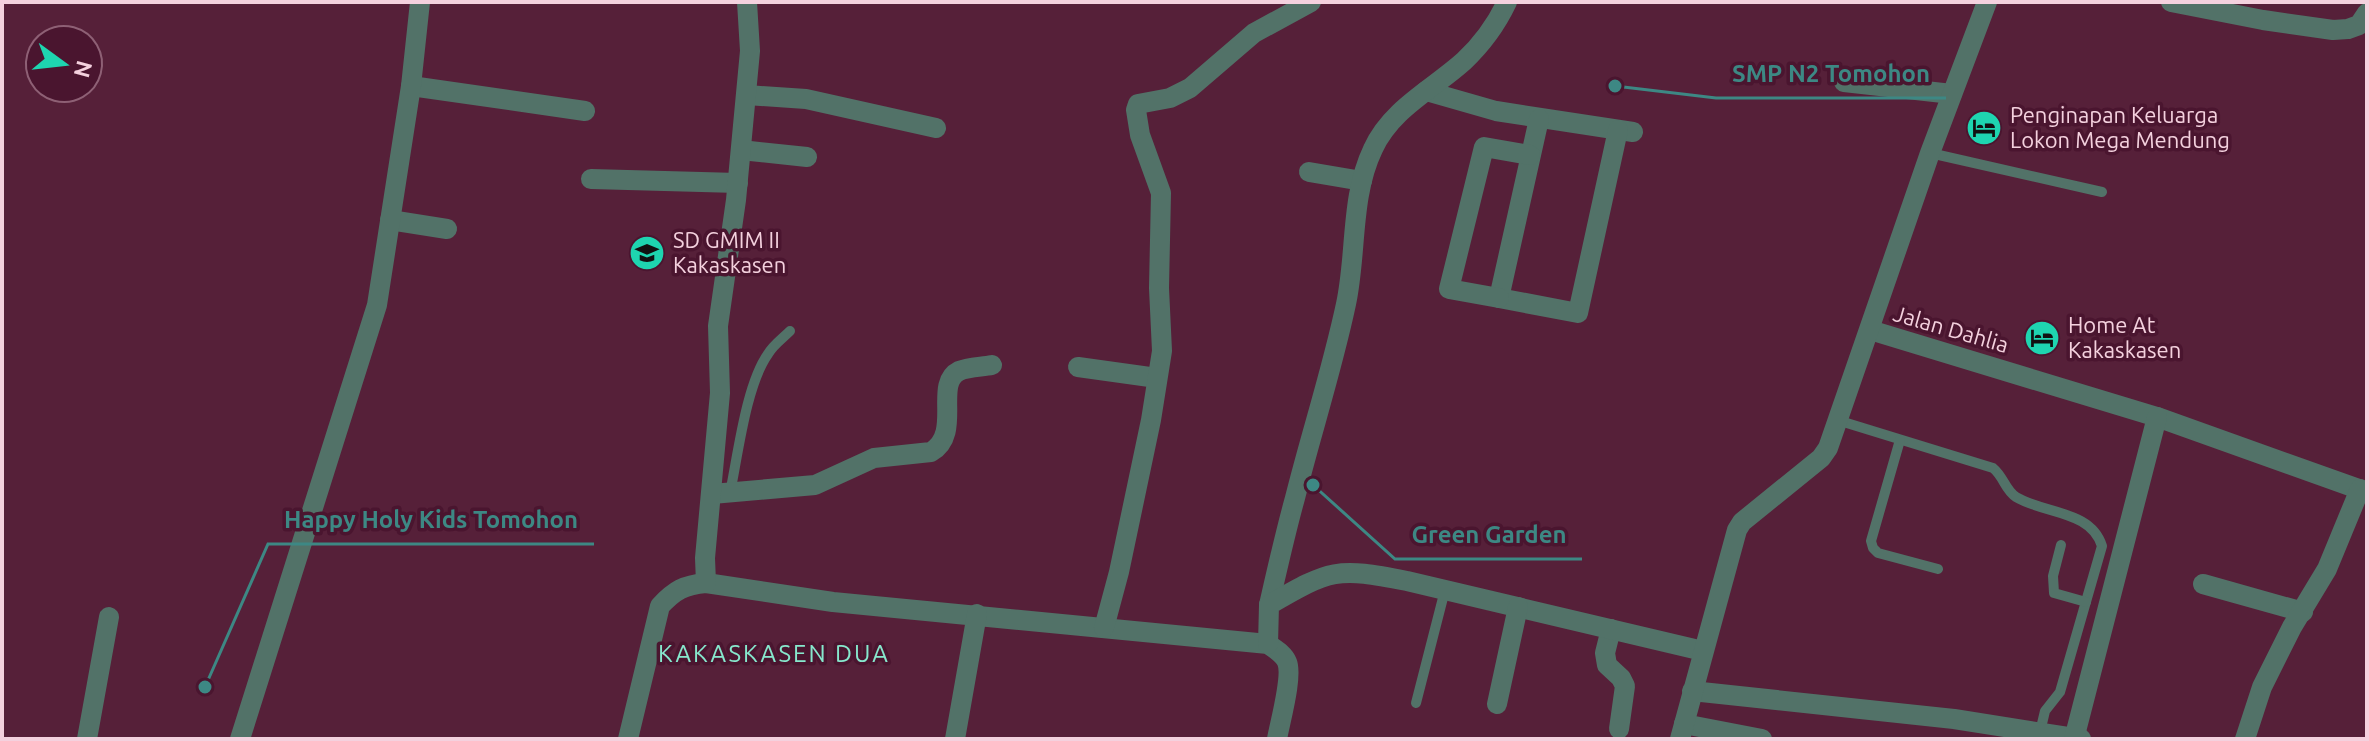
<svg xmlns="http://www.w3.org/2000/svg" width="2369" height="741" viewBox="0 0 2369 741" font-family="Ubuntu,sans-serif">
  <style>
    .lines { fill: none; stroke-linecap: round; stroke-linejoin: round }
    .lane { stroke: #527268; stroke-width: 10 }
    .street { stroke: #527268; stroke-width: 20 }
    .labels { text-anchor: middle; stroke-width: 7; stroke-linejoin: round; paint-order: stroke }
    .poi-label { font-size: 22px; fill: #f4d1de; stroke: #4a152f; text-anchor: start }
    .street-label { font-size: 22px; fill: #f4d1de; stroke: #4a152f }
    .neighbourhood-label { font-size: 24px; letter-spacing: 2px; fill: #87e8cd; stroke: #4a152f }
    .leader { fill: none; stroke: #3d8884; stroke-width: 3 }
    .callout-dot { fill: #3d8884; stroke: #4a152f; stroke-width: 3 }
    .callout-label { font-size: 24px; text-anchor: middle; font-weight: bold; fill: #3d8884; stroke: #4a152f; stroke-width: 7; stroke-linejoin: round; paint-order: stroke }
  </style>
  <rect width="100%" height="100%" fill="#562039"/>
  <g class="lines">
    <g class="lane">
      <polyline points="1930,153 2102,192"/>
      <path d="M 1837,420 L 1993,468 C 2004,477 2005,490 2016,497 C 2044,514 2091,510 2102,546 L 2060,692 L 2045,711 L 2040,732"/>
      <polyline points="1900,440 1871,541 1873,548 1878,553 1938,569"/>
      <path d="M 730,493 C 738,455 746,385 768,354 C 773,345 783,338 790,331"/>
      <polyline points="2061,545 2053,576 2054,593 2086,602"/>
      <polyline points="1416,703 1445,590"/>
    </g>
    <g class="street">
      <polyline points="2171,2 2263,20 2333,30 2348,29 2359,25 2367,13"/>
      <polyline points="1844,82 1952,94"/>
      <polyline points="411,86 585,111"/>
      <polyline points="1426,91 1496,111 1633,132"/>
      <polyline points="747,95 806,99 936,128"/>
      <polyline points="1539,119 1499,298 1578,313 1618,130"/>
      <polyline points="741,150 807,157"/>
      <polyline points="1309,172 1362,181"/>
      <polyline points="591,179 738,183"/>
      <polyline points="390,220 447,229"/>
      <polyline points="1499,298 1449,289 1484,147 1530,155"/>
      <polyline points="1870,330 2157,417 2367,492"/>
      <polyline points="1078,367 1157,378"/>
      <path d="M 712,494 L 815,485 L 874,458 L 931,452 C 963,433 933,384 959,371 C 968,367 982,367 992,365"/>
      <path d="M 706,583 L 833,602 L 1268,644 C 1275,649 1284,654 1287,662 C 1293,676 1280,722 1277,739"/>
      <polyline points="2203,584 2303,612"/>
      <path d="M 1269,605 C 1277,570 1285,534 1295,498 C 1311,434 1332,370 1346,304 C 1357,253 1350,197 1373,149 C 1391,109 1433,89 1464,61 C 1481,45 1497,23 1507,2"/>
      <polyline points="1104,628 1119,572 1151,420 1162,351 1159,288 1161,193 1140,135 1136,110 1138,104 1170,98 1190,88 1254,33 1311,2"/>
      <polyline points="1611,629 1605,653 1607,665 1621,678 1625,686 1619,729"/>
      <path d="M 1268,644 L 1269,605 C 1331,569 1336,567 1407,581 L 1703,651"/>
      <polyline points="1692,691 1954,719 2081,739"/>
      <polyline points="1497,704 1518,607"/>
      <polyline points="1684,724 1762,739"/>
      <polyline points="87,739 109,617"/>
      <polyline points="240,739 377,305 411,86 420,2"/>
      <path d="M 628,739 L 660,606 C 675,590 684,585 706,583 L 705,558 L 720,393 L 718,326 L 736,200 L 750,51 L 747,2"/>
      <polyline points="955,739 977,614"/>
      <polyline points="1680,739 1737,530 1742,522 1821,458 1828,448 1930,153 1987,2"/>
      <polyline points="2074,739 2157,417"/>
      <polyline points="2245,739 2262,687 2292,627 2327,569 2360,489"/>
    </g>
  </g>
  <defs>
    <symbol id="hotel-disc" viewBox="-11 -11 22 22"><circle r="9.5" fill="#1ed5b0" stroke="#4a152f"/><path d="M-6-4.5h1.5V1H6V5H4.5V3h-9V5H-6ZM-4 0a1.8 1.8 0 1 1 3.6 0ZM.5 0V-2.5h3Q6-2.5 6 0Z" fill="#111"/></symbol>
    <symbol id="school-disc" viewBox="-11 -11 22 22"><circle r="9.5" fill="#1ed5b0" stroke="#4a152f"/><path d="M0-5L7-2L0 1L-7-2ZM-4 1L0 2.5L4 1V4Q0 6-4 4Z" fill="#111"/></symbol>
  </defs>
  <g fill-rule="evenodd">
    <use href="#hotel-disc" x="1964" y="108" width="40" height="40"/>
    <use href="#school-disc" x="627" y="233" width="40" height="40"/>
    <use href="#hotel-disc" x="2022" y="318" width="40" height="40"/>
  </g>
  <g class="labels">
    <g class="poi-label">
      <text x="2010" y="123">Penginapan Keluarga<tspan x="2010" dy="25">Lokon Mega Mendung</tspan></text>
      <text x="673" y="248">SD GMIM II<tspan x="673" dy="25">Kakaskasen</tspan></text>
      <text x="2068" y="333">Home At<tspan x="2068" dy="25">Kakaskasen</tspan></text>
    </g>
    <g class="street-label">
      <text transform="translate(1951 329) rotate(16)" y="8">Jalan Dahlia</text>
    </g>
    <g class="neighbourhood-label">
      <text x="774" y="662">KAKASKASEN DUA</text>
    </g>
  </g>
  <path class="leader" d="M1615 86L1716 98H1946M205 687L268 544H594M1313 485L1395 559H1582"/>
  <g class="callout-dot">
    <circle cx="1615" cy="86" r="8"/>
    <circle cx="205" cy="687" r="8"/>
    <circle cx="1313" cy="485" r="8"/>
  </g>
  <g class="callout-label">
    <text x="1831" y="82">SMP N2 Tomohon</text>
    <text x="431" y="528">Happy Holy Kids Tomohon</text>
    <text x="1489" y="543">Green Garden</text>
  </g>
  <rect width="2369" height="741" fill="none" stroke="#f4d1de" stroke-width="8"/>
  <g transform="translate(64 64) rotate(105)"><circle r="38" fill="#4a152f" stroke="#8e6075" stroke-width="2"/>
  <path d="M0-6L14 30L0 20L-14 30Z" fill="#1ed5b0"/>
  <text y="-12" font-size="22" font-weight="bold" text-anchor="middle" fill="#f4d1de">N</text>
  </g>
</svg>
